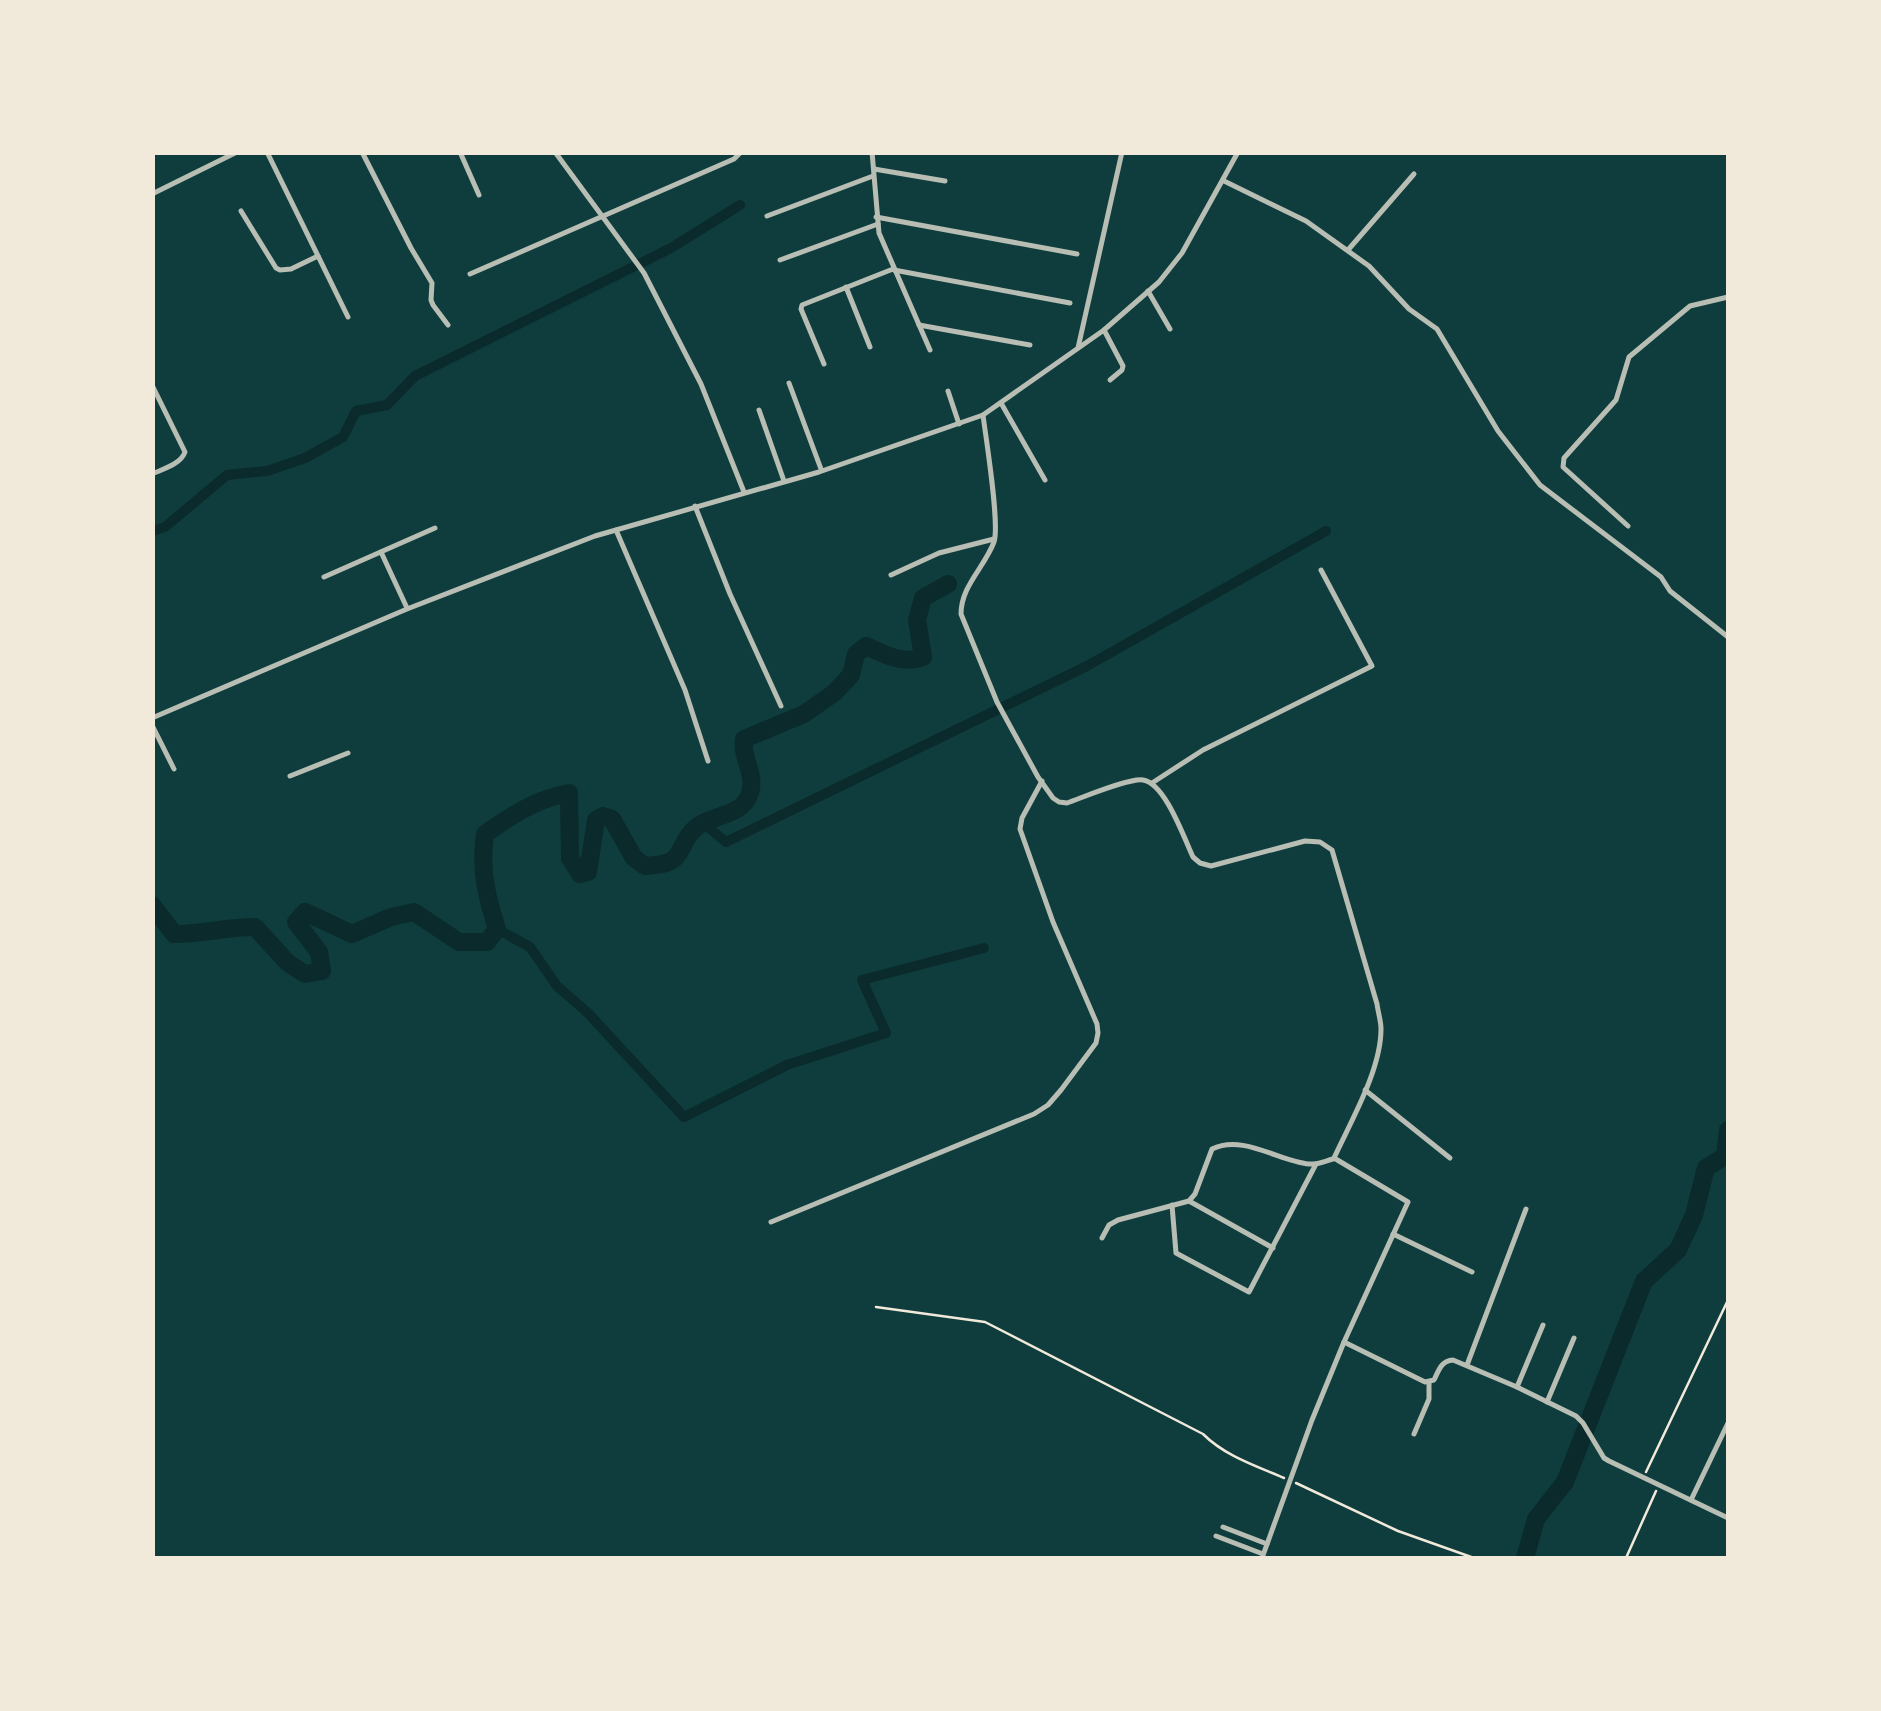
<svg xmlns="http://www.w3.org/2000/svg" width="1881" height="1711" viewBox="0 0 1881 1711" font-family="Manrope,sans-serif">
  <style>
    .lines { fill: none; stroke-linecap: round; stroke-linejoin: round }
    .canal { stroke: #0a2a2b; stroke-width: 10 }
    .river { stroke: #0a2a2b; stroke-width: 18 }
    .path { stroke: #f1e9da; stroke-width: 2.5 }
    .minor { stroke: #b8beb3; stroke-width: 5 }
  </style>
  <rect width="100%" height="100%" fill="#0f3d3e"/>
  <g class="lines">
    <g class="canal">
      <polyline points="152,531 165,527 227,475 267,471 305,458 343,437 356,411 387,405 415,376 671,248 740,205"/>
      <polyline points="703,823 726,842 1087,666 1326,531"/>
      <polyline points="497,929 530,947 557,986 588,1013 684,1117 787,1065 886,1033 862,980 984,948"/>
    </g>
    <g class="river">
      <path d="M 152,905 L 174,934 C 202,934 226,927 255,927 L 288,963 L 305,974 L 322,971 L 319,952 L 296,922 L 305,912 L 352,934 L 391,917 L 414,912 L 459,942 L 487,942 L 497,929 C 486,894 480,870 485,834 C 512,815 536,799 569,793 L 570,858 L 580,874 L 588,872 L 596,820 L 603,816 L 612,819 L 634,858 L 645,866 C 654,865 668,865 675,858 C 684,849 684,836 698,826 C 715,814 743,816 750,793 C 756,773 741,758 744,739 L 804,714 L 834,693 L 851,675 L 856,654 L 866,646 C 883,654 904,665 923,657 L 917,620 L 923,598 L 948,584"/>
      <polyline points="1525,1558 1536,1519 1565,1482 1644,1281 1678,1250 1694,1215 1706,1168 1725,1156 1728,1130"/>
    </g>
    <g class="path">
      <path d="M 876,1307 L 985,1322 L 1203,1434 C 1225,1456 1256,1466 1284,1478"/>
      <polyline points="1646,1472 1728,1300"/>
      <polyline points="1296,1483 1398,1531 1474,1558"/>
      <polyline points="1626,1558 1656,1491"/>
    </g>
    <g class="minor">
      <polyline points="267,152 348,317"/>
      <polyline points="362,152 411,248 432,283 431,300 433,305 448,325"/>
      <polyline points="460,152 479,195"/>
      <polyline points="555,152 644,273 701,384 744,492"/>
      <polyline points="872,152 879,233 930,350"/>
      <polyline points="874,169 945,181"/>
      <polyline points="1224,181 1306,221 1369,266 1409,309 1437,329 1498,431 1540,485 1661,577 1670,591 1728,637"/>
      <polyline points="152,194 237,152"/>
      <polyline points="241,211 276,268 280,270 291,269 318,256"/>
      <polyline points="767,216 873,176"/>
      <polyline points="876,217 1077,254"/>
      <polyline points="1348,250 1414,174"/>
      <polyline points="780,260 878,224"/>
      <polyline points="894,270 1070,303"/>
      <polyline points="470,274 734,159 741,152"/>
      <polyline points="846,287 870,347"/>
      <polyline points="1148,291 1170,329"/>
      <polyline points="919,325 1030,345"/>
      <polyline points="1104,330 1123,366 1122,370 1110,380"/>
      <polyline points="1078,348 1122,152"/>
      <polyline points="824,364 801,309 802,305 893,269"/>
      <polyline points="789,383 821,469"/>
      <path d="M 152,385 L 185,452 C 181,464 163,469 152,474"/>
      <polyline points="948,391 959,424"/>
      <polyline points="1001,403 1045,480"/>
      <polyline points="759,410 784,481"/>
      <path d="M 983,415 C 986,439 1000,524 994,542 C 984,568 961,586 961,614 L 997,702 L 1038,777 L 1053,798 L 1059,802 L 1067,803 C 1084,797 1129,778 1143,780 C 1165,783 1184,838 1193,857 L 1200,863 L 1211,866 L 1305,841 L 1320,842 L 1332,850 L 1377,1004 C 1378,1012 1381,1021 1381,1029 C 1381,1070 1351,1121 1334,1158 L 1408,1202 L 1344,1342 L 1312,1420 L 1262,1558"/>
      <polyline points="695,506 730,594 781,706"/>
      <polyline points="1628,526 1563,467 1564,458 1616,400 1629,357 1690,306 1728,297"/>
      <polyline points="616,530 685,690 708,761"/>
      <polyline points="381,552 407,608"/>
      <polyline points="891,575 939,553 994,539"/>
      <polyline points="324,577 435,528"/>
      <polyline points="152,718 407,609 595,536 819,472 983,415 1104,330 1159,282 1182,253 1238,152"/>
      <polyline points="152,725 174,769"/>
      <polyline points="290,776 348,753"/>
      <polyline points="1152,783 1203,750 1372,666 1321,570"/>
      <polyline points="1365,1090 1450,1158"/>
      <polyline points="1189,1201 1273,1248"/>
      <polyline points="1172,1205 1176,1253 1249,1292 1316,1164"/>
      <polyline points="771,1222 1034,1114 1048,1105 1061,1090 1096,1043 1098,1033 1097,1024 1053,922 1020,829 1022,818 1042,781"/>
      <polyline points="1393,1234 1472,1272"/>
      <path d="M 1102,1238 L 1109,1225 L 1118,1220 L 1189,1201 L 1195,1194 L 1212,1149 C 1243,1134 1278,1161 1309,1164 C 1317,1165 1325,1161 1333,1159"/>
      <path d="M 1344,1342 L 1425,1382 L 1434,1380 C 1439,1370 1441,1361 1453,1360 L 1517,1387 L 1576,1416 L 1583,1423 L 1604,1458 L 1609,1461 L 1728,1518"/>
      <polyline points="1467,1365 1526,1209"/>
      <polyline points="1517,1387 1543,1325"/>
      <polyline points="1547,1402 1574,1338"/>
      <polyline points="1414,1434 1429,1399 1429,1382"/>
      <polyline points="1691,1500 1728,1423"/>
      <polyline points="1223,1527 1267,1544"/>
      <polyline points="1216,1536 1263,1554"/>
    </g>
  </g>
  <rect width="1881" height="1711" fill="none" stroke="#f1e9da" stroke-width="310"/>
</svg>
